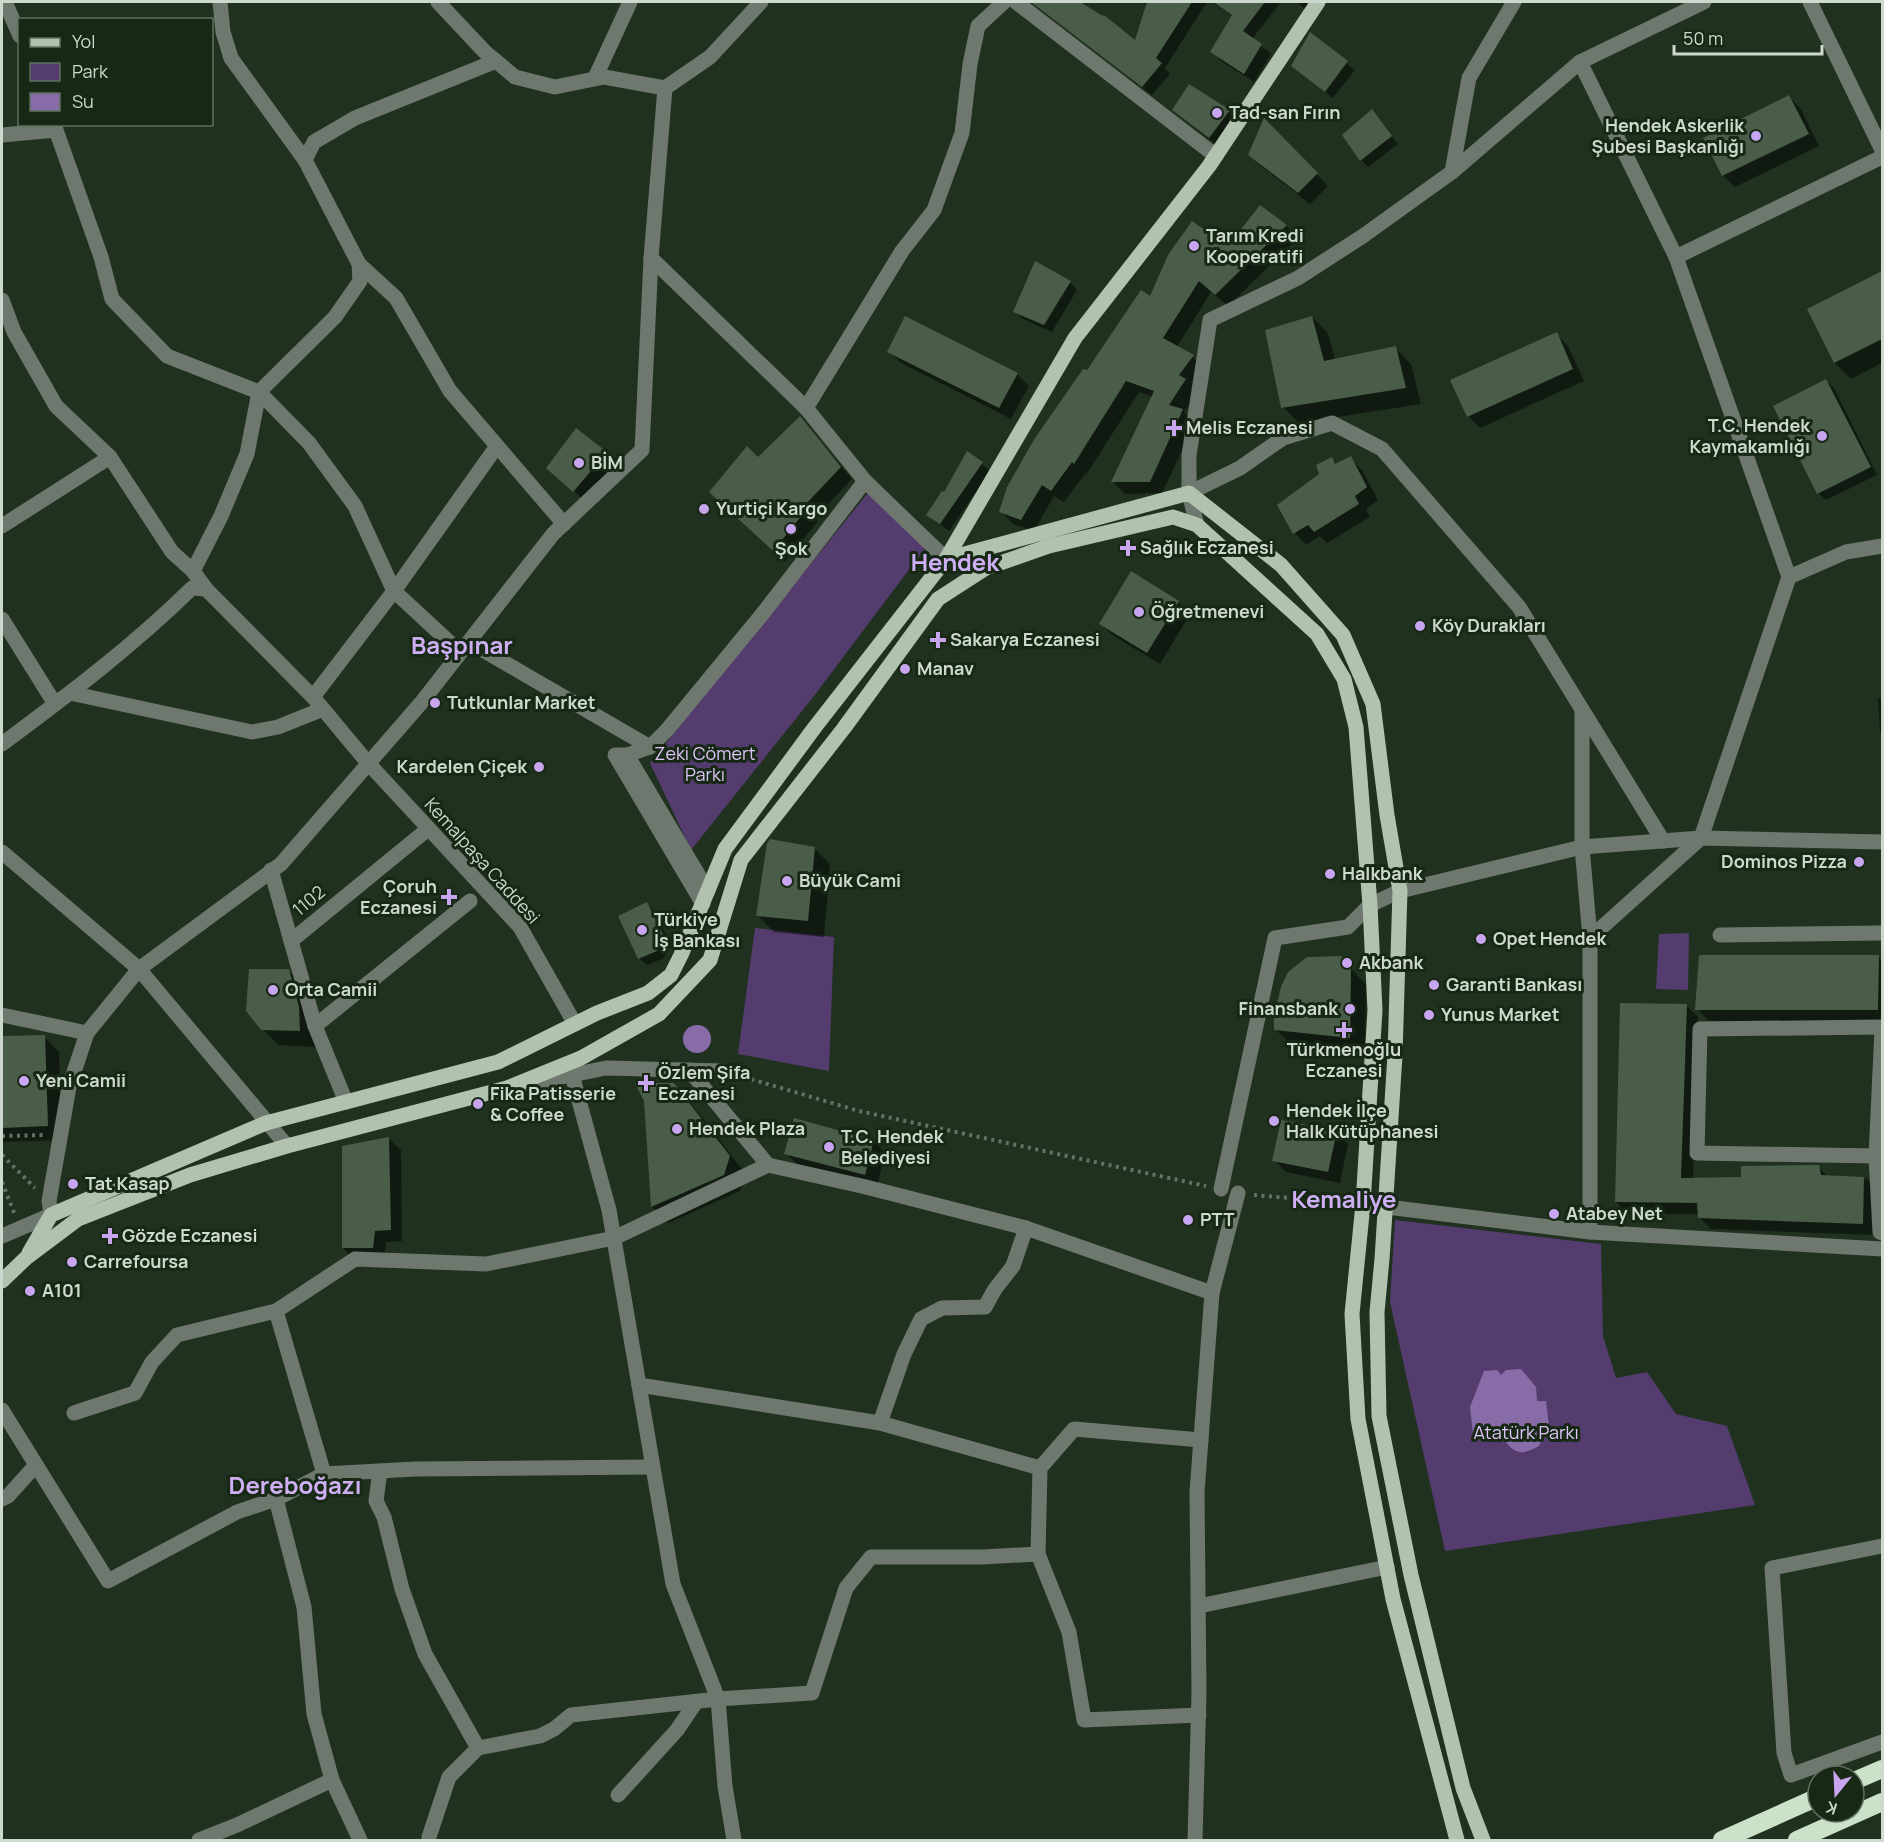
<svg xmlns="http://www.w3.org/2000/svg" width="1884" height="1842" viewBox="0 0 1884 1842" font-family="Manrope,sans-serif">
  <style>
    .green { fill: #543c6e }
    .water { fill: #886ca7 }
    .shadow { fill: #0007 }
    .building { fill: #4a5d48 }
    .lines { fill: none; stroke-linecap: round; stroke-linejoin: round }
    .path { stroke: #647363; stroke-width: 4; stroke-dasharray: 3 4.5; stroke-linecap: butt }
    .minor { stroke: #6f786e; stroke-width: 15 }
    .major { stroke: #b1c3af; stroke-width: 15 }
    .highway { stroke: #cbe1c8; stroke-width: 18 }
    .poi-dot { fill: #c8a6ef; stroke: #172815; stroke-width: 2 }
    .labels { text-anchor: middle; stroke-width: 6; stroke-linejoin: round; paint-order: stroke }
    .poi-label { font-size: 18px; font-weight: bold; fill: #ced9cd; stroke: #172815; text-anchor: start }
    .park-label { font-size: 18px; fill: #ddc5f8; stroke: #172815 }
    .street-label { font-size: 18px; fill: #ced9cd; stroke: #172815 }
    .district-label { font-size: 24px; font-weight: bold; fill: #ceaff3; stroke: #172815 }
  </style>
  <rect width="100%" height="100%" fill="#20321f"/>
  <g class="green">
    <polygon points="871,489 926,547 814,696 691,850 650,763"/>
    <polygon points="755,928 834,937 829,1071 738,1054"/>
    <polygon points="1689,933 1688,990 1656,989 1659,934"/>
    <polygon points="1395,1220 1601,1244 1603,1336 1616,1378 1647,1372 1676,1414 1727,1426 1755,1505 1445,1551 1390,1302"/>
  </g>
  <g class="water">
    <circle cx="697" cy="1039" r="14"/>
    <path d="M 1521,1369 L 1536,1387 L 1537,1401 L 1546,1401 L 1549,1426 L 1539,1446 C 1535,1448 1529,1451 1524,1452 C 1512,1454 1502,1439 1499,1429 L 1473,1434 L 1470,1407 L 1484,1371 L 1497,1370 L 1501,1375 L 1506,1370 Z"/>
  </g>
  <g class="shadow">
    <polygon points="1032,2 1078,2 1136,42 1147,6 1143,2 1207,2 1165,68 1170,74 1152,95"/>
    <polygon points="1211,2 1281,2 1252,39 1271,54 1254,82 1221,61 1212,51 1233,16"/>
    <polygon points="1297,2 1315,2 1308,12"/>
    <polygon points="1310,34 1355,70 1333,98 1293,65"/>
    <polygon points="1190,86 1229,112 1241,123 1222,149 1186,121 1174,109"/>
    <polygon points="1789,97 1801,109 1819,146 1735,187 1723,176 1705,139"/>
    <polygon points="1372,111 1398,144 1368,167 1361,160"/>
    <polygon points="1264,121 1328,186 1310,204 1261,166 1249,154"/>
    <polygon points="1286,226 1298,238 1228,306 1211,292 1177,347 1193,357 1205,369 1191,387 1197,393 1184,412 1195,423 1162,493 1125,494 1113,482 1153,397 1139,392 1086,475 1085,474 1064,502 1054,496 1034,531 1013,524 1001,511 1087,371 1151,298 1229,248"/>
    <polygon points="1882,273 1882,363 1851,379 1835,363 1809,310"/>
    <polygon points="1070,282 1077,290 1052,332 1023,319 1015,311"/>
    <polygon points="1312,317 1328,333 1335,360 1395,348 1411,364 1421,404 1299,423 1283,407"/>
    <polygon points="1556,334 1568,346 1584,381 1480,428 1468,416"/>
    <polygon points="889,351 1017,374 1029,386 1011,419 901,363"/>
    <polygon points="1826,381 1834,388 1877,475 1826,500 1818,493"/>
    <polygon points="800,418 852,479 815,518 818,521 785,562 722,504 758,459"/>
    <polygon points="577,430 618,465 586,502 560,479"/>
    <polygon points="968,453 990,471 949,531 928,515 944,494"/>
    <polygon points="1350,458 1362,470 1378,500 1366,509 1370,517 1327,543 1320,536 1306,545 1295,533 1321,475 1332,459 1337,465"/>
    <polygon points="1131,573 1178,602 1190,614 1160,664 1112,635 1101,624"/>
    <polygon points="1878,698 1882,698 1882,735 1880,733"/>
    <polygon points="814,848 830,864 824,937 774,932 758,916"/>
    <polygon points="647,904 655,912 670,943 664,958 647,965 639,958"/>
    <polygon points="1878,956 1882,961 1882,1021 1709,1021 1697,1009"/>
    <polygon points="1341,957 1366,985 1365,1053 1292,1045 1275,1029"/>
    <polygon points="288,970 304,986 316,1047 279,1045 262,1029"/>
    <polygon points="1686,1005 1698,1017 1693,1179 1743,1178 1818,1166 1828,1177 1867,1179 1879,1191 1875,1235 1711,1229 1699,1217 1699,1214 1628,1214 1616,1202"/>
    <polygon points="44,1037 59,1052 62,1140 2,1142 2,1038"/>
    <polygon points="673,1085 689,1101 745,1173 740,1191 668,1223 652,1207 645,1101"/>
    <polygon points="1336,1132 1348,1144 1340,1183 1286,1172 1274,1160"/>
    <polygon points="389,1139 401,1150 402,1241 386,1242 384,1259 355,1260 343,1248"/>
    <polygon points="874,1141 885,1153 877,1186 798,1165 786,1153"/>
  </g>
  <g class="building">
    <polygon points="1031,2 1080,2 1103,16 1104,15 1135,40 1147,2 1192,2 1156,58 1162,63 1142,87"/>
    <polygon points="1213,2 1265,2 1243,31 1262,44 1244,74 1210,52 1232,15"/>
    <polygon points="1310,32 1348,61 1325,92 1291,66"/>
    <polygon points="1189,84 1230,110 1209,138 1172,110"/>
    <polygon points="1789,95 1809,134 1722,176 1703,138"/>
    <polygon points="1372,109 1392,136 1360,161 1342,135"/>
    <polygon points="1264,118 1318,173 1298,193 1248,155"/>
    <polygon points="1260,205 1287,225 1215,295 1199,281 1163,338 1194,355 1179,375 1186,379 1169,405 1183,409 1150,482 1111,482 1154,391 1126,381 1074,464 1072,462 1051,491 1042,485 1021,520 999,512 1007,487 1035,438 1083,369 1087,370 1141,290 1150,296 1168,255 1192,221 1228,246"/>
    <polygon points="1035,261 1071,281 1044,325 1013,312"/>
    <polygon points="1882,271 1882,339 1834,363 1807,309"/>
    <polygon points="905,316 1018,373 999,408 887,352"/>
    <polygon points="1312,316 1324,361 1396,346 1406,388 1281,408 1265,330"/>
    <polygon points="1557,332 1573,369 1467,417 1450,380"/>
    <polygon points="1826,379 1871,467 1817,494 1773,406"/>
    <polygon points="800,416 841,467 804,506 807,509 773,551 709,492 747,446 758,457"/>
    <polygon points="576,428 607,452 573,492 546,468"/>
    <polygon points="967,451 983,462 940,524 926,515 942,491 944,492"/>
    <polygon points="1351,456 1367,487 1355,496 1359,504 1314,532 1308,525 1293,534 1277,505 1319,474 1316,465 1332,457 1335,464"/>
    <polygon points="1131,571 1179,601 1147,653 1099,624"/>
    <polygon points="770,839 815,847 808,921 756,916 767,843"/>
    <polygon points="647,902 663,934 657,951 638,959 618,916"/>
    <polygon points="1699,955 1879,955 1878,1010 1695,1010"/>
    <polygon points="1341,956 1351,968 1350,1038 1274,1030 1274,1016 1281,987 1288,972 1307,957"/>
    <polygon points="249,969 289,969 299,1007 300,1031 261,1030 246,1011"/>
    <polygon points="1620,1003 1687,1004 1681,1178 1741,1177 1741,1166 1819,1165 1821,1175 1864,1177 1863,1224 1698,1218 1697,1203 1615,1202"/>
    <polygon points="45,1035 48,1126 2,1128 2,1036"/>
    <polygon points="635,1083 674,1083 730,1156 724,1175 651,1207 644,1101"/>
    <polygon points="794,1118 874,1140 865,1175 784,1154"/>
    <polygon points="1281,1120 1337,1131 1328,1172 1272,1161"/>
    <polygon points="389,1137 391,1230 375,1231 373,1248 342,1248 342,1146"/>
  </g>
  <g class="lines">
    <g class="path">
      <polyline points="737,1075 859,1111 1206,1186"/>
      <polyline points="2,1136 46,1135"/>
      <polyline points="2,1155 35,1188"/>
      <polyline points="2,1182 15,1215"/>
      <polyline points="1254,1195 1348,1203"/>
    </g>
    <g class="minor">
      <polyline points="5,2 20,36"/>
      <polyline points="220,2 223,32 231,58 305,160"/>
      <polyline points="438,2 485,52 515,77 555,87 604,77 665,88 710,57 761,2"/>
      <polyline points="1016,2 1216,156"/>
      <polyline points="1810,2 1882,150"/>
      <polyline points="496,61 355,118 314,142 305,160 359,264 360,281 335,317 259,392 247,454 221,516 193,571 206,589 313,697 368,763 520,927 575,1024"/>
      <polyline points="1580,62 1676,257 1882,157"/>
      <polyline points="595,78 630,2"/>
      <polyline points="665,88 651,258 806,408"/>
      <polyline points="2,135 56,130 101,257 112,299 167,356 259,392 309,443 355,506 394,591 460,652"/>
      <polyline points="1452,172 1469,78 1514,2"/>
      <polyline points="359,264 396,298 450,391 564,524"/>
      <polyline points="2,300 14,332 56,406 110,457 172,552 193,571"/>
      <polyline points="1189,493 1240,468 1283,438 1332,423 1382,449 1519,607 1663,841"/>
      <polyline points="1197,525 1189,493 1189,455 1210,320 1298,278 1363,236 1452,172 1580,62 1704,2"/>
      <polyline points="2,526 110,457"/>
      <polyline points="946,559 865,481 806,408 902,251 934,210 962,133 970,64 978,26 1004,2"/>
      <polyline points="1789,577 1846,552 1882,546"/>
      <polyline points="2,619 55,704"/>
      <polyline points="469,642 650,747"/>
      <polyline points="70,693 252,732 278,727 323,709"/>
      <polyline points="313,697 394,591 497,446"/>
      <polyline points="1582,711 1582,847 1590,938 1590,1232"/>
      <path d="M 2,744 C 68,695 133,646 192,588 L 206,589"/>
      <polyline points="627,755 615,755 703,904"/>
      <polyline points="2,852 139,969 287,1146"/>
      <polyline points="271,870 291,941"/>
      <polyline points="708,891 627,755 650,747 667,730 764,612 865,481"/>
      <polyline points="1720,935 1882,933"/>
      <polyline points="1590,938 1701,838 1789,577 1676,257"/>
      <polyline points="2,1015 87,1033"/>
      <polyline points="315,1026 470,901"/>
      <polyline points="1882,1029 1876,1156 1880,1232 1882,1233"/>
      <polyline points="689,1070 768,1165"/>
      <polyline points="572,1075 609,1210 673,1584 718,1699 725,1786 734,1840"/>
      <polyline points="527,1084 606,1068 722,1071"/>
      <polyline points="346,1102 315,1026 291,941 428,829"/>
      <polyline points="1876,1156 1697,1153 1700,1029 1882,1027"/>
      <polyline points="1221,1189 1275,938 1348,927 1370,905 1400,891 1582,847 1701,838 1882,842"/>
      <polyline points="1363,1204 1590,1232 1882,1249"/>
      <polyline points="2,1236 51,1215 49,1201 69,1087 87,1033 139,969 281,864 421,703 553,534 642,450 651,258"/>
      <polyline points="276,1311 355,1259 486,1264 614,1238 768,1165 866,1187 1026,1228"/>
      <polyline points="639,1385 880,1423 1040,1468"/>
      <polyline points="2,1410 108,1581 237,1512 276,1499 324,1474 415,1469 652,1467"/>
      <polyline points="74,1413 135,1393 152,1362 177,1335 276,1311 324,1474"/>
      <polyline points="880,1423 904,1354 921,1319 942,1308 985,1307 995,1289 1013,1266 1026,1228 1212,1293"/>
      <polyline points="380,1471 376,1501 384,1517 402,1589 425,1654 478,1748 449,1777 429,1837"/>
      <polyline points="2,1499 8,1496 35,1466"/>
      <polyline points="1882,1546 1772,1568 1784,1753 1791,1775 1882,1742"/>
      <polyline points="1038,1554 1040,1468 1074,1429 1201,1440"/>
      <polyline points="1199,1606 1387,1567"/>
      <polyline points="478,1748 540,1736 554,1729 571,1715 718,1699 812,1693 846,1588 871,1557 982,1557 1038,1554 1069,1632 1084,1720 1199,1715"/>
      <polyline points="332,1780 360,1840"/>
      <polyline points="618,1795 677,1730 696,1702"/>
      <polyline points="199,1840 237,1825 332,1780 314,1714 304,1607 276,1499"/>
      <polyline points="1195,1840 1199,1692 1197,1492 1212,1293 1238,1193"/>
    </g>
    <g class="major">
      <polyline points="946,559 1189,493 1281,565 1343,635 1373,704 1387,815 1400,891 1395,1055 1382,1259 1377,1312 1379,1416 1411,1575 1463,1788 1483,1840"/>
      <polyline points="29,1253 51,1215 266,1123 498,1062 597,1013 648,993 671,975 681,955 725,849 815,727 946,559 1075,338 1209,166 1318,2"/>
      <polyline points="2,1281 26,1258 78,1219 190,1175 287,1146 507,1088 581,1058 659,1014 710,960 741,860 844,728 938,599 986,568 1049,546 1173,517 1197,525 1317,634 1344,679 1356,727 1370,905 1375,1010 1363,1204 1352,1314 1358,1419 1393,1599 1457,1840"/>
    </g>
    <g class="highway">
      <polyline points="1854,1781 1882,1769"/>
      <polyline points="1722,1840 1818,1797"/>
      <polyline points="1797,1840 1882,1802"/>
    </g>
  </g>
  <g class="poi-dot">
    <circle cx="1217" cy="113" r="6"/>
    <circle cx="1756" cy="136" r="6"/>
    <circle cx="1194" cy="246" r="6"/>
    <path d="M1171 419h6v6h6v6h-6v6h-6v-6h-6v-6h6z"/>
    <circle cx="1822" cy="436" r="6"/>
    <circle cx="579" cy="463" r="6"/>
    <circle cx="704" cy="509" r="6"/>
    <circle cx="791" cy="529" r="6"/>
    <path d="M1125 539h6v6h6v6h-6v6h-6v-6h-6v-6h6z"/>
    <circle cx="1139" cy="612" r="6"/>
    <circle cx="1420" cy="626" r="6"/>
    <path d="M935 631h6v6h6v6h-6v6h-6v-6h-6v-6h6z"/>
    <circle cx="905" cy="669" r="6"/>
    <circle cx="435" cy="703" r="6"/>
    <circle cx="539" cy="767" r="6"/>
    <circle cx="1859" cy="862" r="6"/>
    <circle cx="1330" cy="874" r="6"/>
    <circle cx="787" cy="881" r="6"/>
    <path d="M446 888h6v6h6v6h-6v6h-6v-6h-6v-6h6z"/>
    <circle cx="642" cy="930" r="6"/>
    <circle cx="1481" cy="939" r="6"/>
    <circle cx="1347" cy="963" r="6"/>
    <circle cx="1434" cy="985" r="6"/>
    <circle cx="273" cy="990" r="6"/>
    <circle cx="1350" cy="1009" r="6"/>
    <circle cx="1429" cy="1015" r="6"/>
    <path d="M1341 1021h6v6h6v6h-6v6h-6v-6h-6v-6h6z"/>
    <circle cx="24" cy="1081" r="6"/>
    <path d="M643 1074h6v6h6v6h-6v6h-6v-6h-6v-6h6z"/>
    <circle cx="478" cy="1104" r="6"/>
    <circle cx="1274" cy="1121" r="6"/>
    <circle cx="677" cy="1129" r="6"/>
    <circle cx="829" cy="1147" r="6"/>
    <circle cx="73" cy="1184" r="6"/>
    <circle cx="1554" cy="1214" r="6"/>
    <circle cx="1188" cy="1220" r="6"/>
    <path d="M107 1227h6v6h6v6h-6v6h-6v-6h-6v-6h6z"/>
    <circle cx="72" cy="1262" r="6"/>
    <circle cx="30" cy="1291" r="6"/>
  </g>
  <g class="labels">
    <g class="poi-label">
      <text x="1229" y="119">Tad-san Fırın</text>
      <text x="1744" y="132" text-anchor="end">Hendek Askerlik<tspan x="1744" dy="21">Şubesi Başkanlığı</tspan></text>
      <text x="1206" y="242">Tarım Kredi<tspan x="1206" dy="21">Kooperatifi</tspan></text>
      <text x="1810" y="432" text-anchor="end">T.C. Hendek<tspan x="1810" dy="21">Kaymakamlığı</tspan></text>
      <text x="1186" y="434">Melis Eczanesi</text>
      <text x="591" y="469">BİM</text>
      <text x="716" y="515">Yurtiçi Kargo</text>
      <text x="1140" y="554">Sağlık Eczanesi</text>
      <text x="791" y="555" text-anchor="middle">Şok</text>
      <text x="1151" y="618">Öğretmenevi</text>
      <text x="1432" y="632">Köy Durakları</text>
      <text x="950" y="646">Sakarya Eczanesi</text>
      <text x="917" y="675">Manav</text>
      <text x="447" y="709">Tutkunlar Market</text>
      <text x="527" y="773" text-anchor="end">Kardelen Çiçek</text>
      <text x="1847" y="868" text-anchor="end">Dominos Pizza</text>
      <text x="1342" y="880">Halkbank</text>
      <text x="799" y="887">Büyük Cami</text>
      <text x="437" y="893" text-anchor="end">Çoruh<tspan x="437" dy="21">Eczanesi</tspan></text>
      <text x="654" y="926">Türkiye<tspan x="654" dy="21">İş Bankası</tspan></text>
      <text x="1493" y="945">Opet Hendek</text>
      <text x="1359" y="969">Akbank</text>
      <text x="1446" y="991">Garanti Bankası</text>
      <text x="285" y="996">Orta Camii</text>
      <text x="1338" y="1015" text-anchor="end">Finansbank</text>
      <text x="1441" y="1021">Yunus Market</text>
      <text x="1344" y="1056" text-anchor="middle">Türkmenoğlu<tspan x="1344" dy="21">Eczanesi</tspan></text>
      <text x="658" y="1079">Özlem Şifa<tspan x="658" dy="21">Eczanesi</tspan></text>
      <text x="36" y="1087">Yeni Camii</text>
      <text x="490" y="1100">Fika Patisserie<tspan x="490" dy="21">&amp; Coffee</tspan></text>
      <text x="1286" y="1117">Hendek İlçe<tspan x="1286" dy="21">Halk Kütüphanesi</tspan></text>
      <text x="689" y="1135">Hendek Plaza</text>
      <text x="841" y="1143">T.C. Hendek<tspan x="841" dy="21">Belediyesi</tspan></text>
      <text x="85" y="1190">Tat Kasap</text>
      <text x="1566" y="1220">Atabey Net</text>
      <text x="1200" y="1226">PTT</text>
      <text x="122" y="1242">Gözde Eczanesi</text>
      <text x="84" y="1268">Carrefoursa</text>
      <text x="42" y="1297">A101</text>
    </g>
    <g class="park-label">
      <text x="705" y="760">Zeki Cömert<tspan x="705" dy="21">Parkı</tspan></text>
      <text x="1526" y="1439">Atatürk Parkı</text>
    </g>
    <g class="street-label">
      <text transform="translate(482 861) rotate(48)" y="6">Kemalpaşa Caddesi</text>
      <text transform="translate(309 901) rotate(-40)" y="6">1102</text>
    </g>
    <g class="district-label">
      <text x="955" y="571">Hendek</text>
      <text x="462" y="654">Başpınar</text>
      <text x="1344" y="1208">Kemaliye</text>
      <text x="295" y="1494">Dereboğazı</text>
    </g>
  </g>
  <rect width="1884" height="1842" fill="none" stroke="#ced9cd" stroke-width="6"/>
  <rect x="18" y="18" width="195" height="108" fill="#172815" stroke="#606f5f" stroke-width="1.5"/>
  <rect x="30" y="38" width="30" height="9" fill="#b1c3af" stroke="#606f5f" stroke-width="1.5"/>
  <text x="72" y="48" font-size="18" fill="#ced9cd">Yol</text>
  <rect x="30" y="63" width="30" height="18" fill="#543c6e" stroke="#606f5f" stroke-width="1.5"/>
  <text x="72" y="78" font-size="18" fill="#ced9cd">Park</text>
  <rect x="30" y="93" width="30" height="18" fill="#886ca7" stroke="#606f5f" stroke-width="1.5"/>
  <text x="72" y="108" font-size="18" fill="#ced9cd">Su</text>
  <g transform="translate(1836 1794) rotate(198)"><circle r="28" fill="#172815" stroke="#606f5f" stroke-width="1.5"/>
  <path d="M0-4.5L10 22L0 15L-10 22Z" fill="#c8a6ef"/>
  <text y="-9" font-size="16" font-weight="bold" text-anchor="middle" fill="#ced9cd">K</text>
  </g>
  <path d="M1674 45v9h148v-9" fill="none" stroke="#ced9cd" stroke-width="3"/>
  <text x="1683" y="45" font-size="18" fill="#ced9cd" stroke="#172815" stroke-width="4.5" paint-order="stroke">50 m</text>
</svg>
